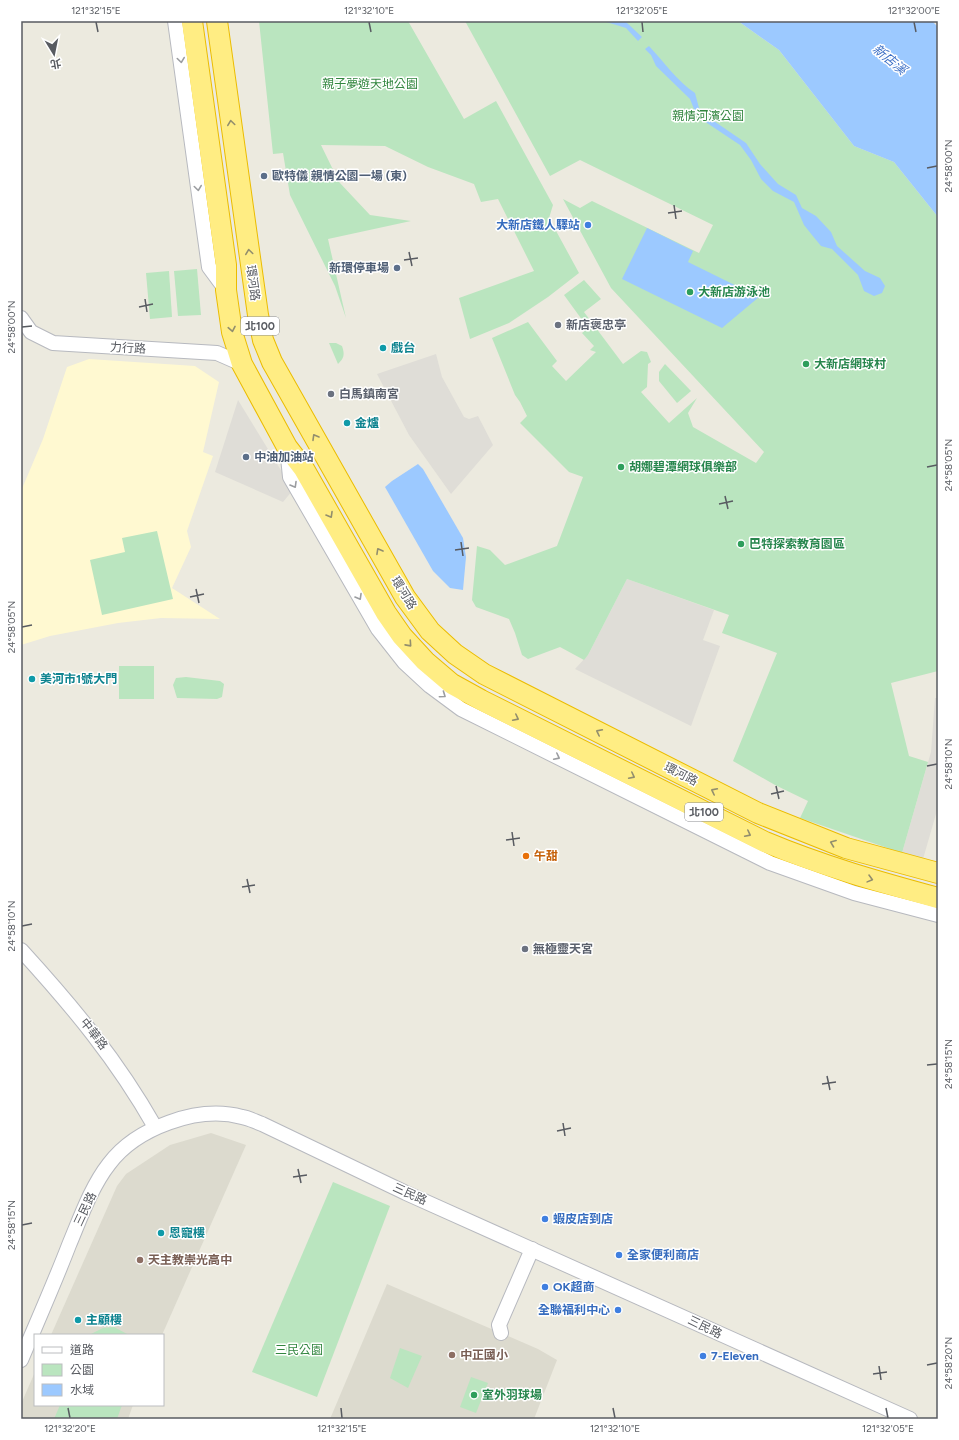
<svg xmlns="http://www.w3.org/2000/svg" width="959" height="1440" viewBox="0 0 959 1440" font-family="Figtree,'Noto Sans TC',sans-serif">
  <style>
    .commercial { fill: #fff9d1 }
    .industrial { fill: #dfddd7 }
    .education { fill: #dcdace }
    .green { fill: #bae5bf }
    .water { fill: #9cc9ff }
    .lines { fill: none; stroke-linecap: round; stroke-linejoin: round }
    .minor-casing { stroke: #b7b9bf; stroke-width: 16 }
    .highway-casing { stroke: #ebbc00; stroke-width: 22 }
    .minor { stroke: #fff; stroke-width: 14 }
    .highway { stroke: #ffed83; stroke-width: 20 }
    .oneway { stroke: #9b9da0 }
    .oneway2 { stroke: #928e6d }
    .ticks { fill: none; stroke: #585b61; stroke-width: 1.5 }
    .service-dot { fill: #5c6f8a; stroke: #fff; stroke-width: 1.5 }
    .shop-dot { fill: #3f7fe0; stroke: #fff; stroke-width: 1.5 }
    .leisure-dot { fill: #2e9e5b; stroke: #fff; stroke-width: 1.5 }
    .worship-dot { fill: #6b7280; stroke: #fff; stroke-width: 1.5 }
    .culture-dot { fill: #0f9aa8; stroke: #fff; stroke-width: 1.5 }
    .food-dot { fill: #e8710a; stroke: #fff; stroke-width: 1.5 }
    .education-dot { fill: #8d6e63; stroke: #fff; stroke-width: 1.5 }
    .labels { text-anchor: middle; stroke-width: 3; stroke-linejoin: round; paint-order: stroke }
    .shield { fill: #fff; stroke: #8a8c90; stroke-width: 1 }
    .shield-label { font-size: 11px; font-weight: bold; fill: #585b61 }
    .park-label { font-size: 12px; fill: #32863f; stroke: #fff }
    .service-label { font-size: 12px; font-weight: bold; fill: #4e5e75; stroke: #fff; text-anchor: start }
    .shop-label { font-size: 12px; font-weight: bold; fill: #366cbe; stroke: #fff; text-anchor: start }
    .street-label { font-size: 12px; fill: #585b61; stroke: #fff }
    .leisure-label { font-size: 12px; font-weight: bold; fill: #27864d; stroke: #fff; text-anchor: start }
    .worship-label { font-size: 12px; font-weight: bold; fill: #5b616d; stroke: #fff; text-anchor: start }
    .culture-label { font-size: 12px; font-weight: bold; fill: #0d838f; stroke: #fff; text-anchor: start }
    .food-label { font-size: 12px; font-weight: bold; fill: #c56008; stroke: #fff; text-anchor: start }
    .education-label { font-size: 12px; font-weight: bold; fill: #785e54; stroke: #fff; text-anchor: start }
    .water-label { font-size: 13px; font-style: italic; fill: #3c6fc5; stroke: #fff }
    .neatline { fill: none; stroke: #585b61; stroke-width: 1.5 }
    .ticks-label { font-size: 10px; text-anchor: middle; fill: #585b61 }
  </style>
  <rect width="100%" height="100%" fill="#eceadf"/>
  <polygon class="commercial" points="89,359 195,366 219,382 203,452 213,456 187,531 191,547 172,588 220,619 161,618 118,623 50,636 21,645 21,491 43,439 67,367"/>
  <g class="industrial">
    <polygon points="436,354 442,377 464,417 469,419 478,416 493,445 451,494 409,435 377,374"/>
    <polygon points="238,400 293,490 283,502 215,472"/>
    <polygon points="627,579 714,610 703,640 720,646 691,726 575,669 588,655"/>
    <polygon points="935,698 938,698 938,807 923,859 902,853 931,752"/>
  </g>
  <g class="education">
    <polygon points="211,1133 246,1145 162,1335 51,1335 117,1186 126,1174 170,1145"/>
    <polygon points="387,1284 538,1349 557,1360 534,1419 330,1419"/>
    <polygon points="35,1372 35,1405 133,1405 128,1419 21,1419 21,1404"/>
  </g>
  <g class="green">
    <polygon points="259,21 408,21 464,119 496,101 553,205 549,218 579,273 548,297 509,323 470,339 459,298 534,271 498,199 481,202 474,184 428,167 385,146 321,145 339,182 370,215 411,221 328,239 346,318 335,286 290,195 283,153 273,154"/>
    <polygon points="465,21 738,21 779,50 854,146 894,162 938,217 938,671 891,683 909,756 928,762 902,853 800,818 808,801 775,785 733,761 777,653 722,633 729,615 627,579 588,655 584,660 560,647 528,659 522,655 515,633 509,619 476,607 472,600 477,546 490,550 505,565 557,546 583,477 569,472 520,423 527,416 520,402 515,395 492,338 528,322 557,361 552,366 566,381 596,352 590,350 594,346 582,333 588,328 564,295 584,280 601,299 584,312 623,364 641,351 647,352 651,362 648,364 647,387 641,392 669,423 697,398 688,413 693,427 756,463 764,452 611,288 563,199 580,208 592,201 699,253 713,225 580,160 550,176"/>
    <polygon points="197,269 201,315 178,316 174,271"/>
    <polygon points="169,271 172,317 150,319 146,273"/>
    <path d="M 329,343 L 336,343 L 342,346 C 345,355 344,358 338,364 Z"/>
    <polygon points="665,364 691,391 677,403 659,381 659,372"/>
    <polygon points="157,531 173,599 102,615 90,560 125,552 122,538"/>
    <rect x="119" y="666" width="35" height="33"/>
    <polygon points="186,677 220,681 224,684 222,697 217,699 177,698 173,685 176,678"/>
    <polygon points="333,1182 390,1206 317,1397 252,1372"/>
    <polygon points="114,1327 129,1335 89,1335 103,1328"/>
    <polygon points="400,1348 422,1356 408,1388 390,1378"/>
    <polygon points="471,1377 488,1383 476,1413 460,1407"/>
    <polygon points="60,1405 122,1405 117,1419 54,1419"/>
  </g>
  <g class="water">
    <polygon points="603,21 626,22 642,37 638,41 626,28"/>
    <polygon points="738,21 932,21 938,27 938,217 894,162 854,146 779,50"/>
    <path d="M 649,46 C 664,62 678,82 695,93 L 699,108 L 705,115 L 746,143 L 760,164 L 778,184 L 796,195 L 802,208 L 816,216 L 831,232 L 837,246 L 865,271 L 880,278 L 885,286 L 882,293 L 874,296 L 864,291 L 858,275 L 832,249 L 821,246 L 812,235 L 804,225 L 794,202 L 773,191 L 761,179 L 751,160 L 740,145 L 704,121 L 694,109 L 690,99 L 656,66 L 651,55 L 645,49 Z"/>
    <polygon points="647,228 693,251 688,262 759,297 722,328 622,279"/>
    <polygon points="418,464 423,469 463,538 466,557 463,590 450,588 433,571 385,487 392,481"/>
  </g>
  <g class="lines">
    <defs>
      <g id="minor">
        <polyline points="175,21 209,267 226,290"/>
        <polyline points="21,318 31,332 53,343 217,353 242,364"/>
        <polyline points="287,447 290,477 378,629 404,662 430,686 461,709 770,863 854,893 938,915"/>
        <path d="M 21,950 C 73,1007 117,1060 155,1127"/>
        <polyline points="501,1333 499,1325 532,1249"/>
        <path d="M 21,1360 C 37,1322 54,1284 69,1245 C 80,1219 91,1187 109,1164 C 136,1128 198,1105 242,1117 C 249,1118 256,1122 262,1124 L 406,1193 L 910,1419"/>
      </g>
      <g id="highway">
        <path d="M 192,21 L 226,265 L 226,290 L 232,332 L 242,364 L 287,447 L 304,469 L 386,613 L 402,636 L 425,661 L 452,684 L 481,700 L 765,842 C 822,866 879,882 938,898"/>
        <polyline points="217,21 258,315 263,340 272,362 405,597 430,631 455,654 484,674 758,813 846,848 938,873"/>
      </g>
    </defs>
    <use href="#minor" class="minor-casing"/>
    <use href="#highway" class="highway-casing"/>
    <use href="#minor" class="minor"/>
    <use href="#highway" class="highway"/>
  </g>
  <defs><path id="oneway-chevron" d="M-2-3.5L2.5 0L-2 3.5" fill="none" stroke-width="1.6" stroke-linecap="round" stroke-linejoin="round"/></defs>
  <g class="oneway">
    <use href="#oneway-chevron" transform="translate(181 60) rotate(82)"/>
    <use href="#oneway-chevron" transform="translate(198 188) rotate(82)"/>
    <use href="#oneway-chevron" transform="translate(294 485) rotate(60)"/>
    <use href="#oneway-chevron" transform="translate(359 597) rotate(60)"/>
    <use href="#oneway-chevron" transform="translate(443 695) rotate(35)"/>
    <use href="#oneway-chevron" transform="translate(557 757) rotate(27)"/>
  </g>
  <g class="oneway2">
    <use href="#oneway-chevron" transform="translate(231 123) rotate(-98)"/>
    <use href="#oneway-chevron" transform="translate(249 252) rotate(-98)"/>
    <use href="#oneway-chevron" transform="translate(232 329) rotate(79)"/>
    <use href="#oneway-chevron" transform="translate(315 437) rotate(-120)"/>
    <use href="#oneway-chevron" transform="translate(330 515) rotate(60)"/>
    <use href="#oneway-chevron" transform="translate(379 551) rotate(-119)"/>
    <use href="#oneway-chevron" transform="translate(409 644) rotate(48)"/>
    <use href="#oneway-chevron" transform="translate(516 718) rotate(27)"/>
    <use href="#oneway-chevron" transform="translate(599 732) rotate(-153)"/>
    <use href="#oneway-chevron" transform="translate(632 776) rotate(27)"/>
    <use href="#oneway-chevron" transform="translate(714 791) rotate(-153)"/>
    <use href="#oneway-chevron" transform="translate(748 834) rotate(27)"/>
    <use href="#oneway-chevron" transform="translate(833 843) rotate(-159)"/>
    <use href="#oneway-chevron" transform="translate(870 879) rotate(15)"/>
  </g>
  <path class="ticks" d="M 96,22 L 98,32M 369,22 L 371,32M 642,22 L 643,32M 914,22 L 916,32M 927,168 L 937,166M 674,205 L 676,219M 668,213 L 682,211M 409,252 L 412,266M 404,260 L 418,258M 145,299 L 147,312M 139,307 L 153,304M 22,327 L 32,326M 927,467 L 937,465M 725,496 L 728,509M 719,504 L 733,501M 461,542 L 463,556M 455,550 L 469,548M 196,589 L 199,603M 190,597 L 204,594M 22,627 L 32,625M 927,766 L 937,764M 776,786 L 779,799M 771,794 L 784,791M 512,832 L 514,846M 506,840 L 520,838M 247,879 L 250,893M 242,887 L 255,885M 22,926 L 32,924M 927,1065 L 937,1064M 827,1076 L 830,1090M 822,1084 L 836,1082M 563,1123 L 565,1136M 557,1131 L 571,1128M 298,1169 L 301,1183M 293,1177 L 307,1175M 22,1225 L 32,1223M 927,1365 L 937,1363M 879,1366 L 881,1380M 873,1374 L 887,1372M 68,1408 L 70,1418M 341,1408 L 342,1418M 613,1408 L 615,1418M 886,1408 L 888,1418"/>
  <g class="service-dot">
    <circle cx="264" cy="176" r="4"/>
    <circle cx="397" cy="268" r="4"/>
    <circle cx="246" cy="457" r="4"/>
  </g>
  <g class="shop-dot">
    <circle cx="588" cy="225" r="4"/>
    <circle cx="545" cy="1219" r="4"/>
    <circle cx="619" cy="1255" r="4"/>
    <circle cx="545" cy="1287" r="4"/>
    <circle cx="618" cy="1310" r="4"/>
    <circle cx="703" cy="1356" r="4"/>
  </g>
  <g class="leisure-dot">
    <circle cx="690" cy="292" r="4"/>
    <circle cx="806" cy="364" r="4"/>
    <circle cx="621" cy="467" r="4"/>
    <circle cx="741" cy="544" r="4"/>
    <circle cx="474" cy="1395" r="4"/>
  </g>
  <g class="worship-dot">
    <circle cx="558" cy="325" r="4"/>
    <circle cx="331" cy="394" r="4"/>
    <circle cx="525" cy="949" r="4"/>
  </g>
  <g class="culture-dot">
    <circle cx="383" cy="348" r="4"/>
    <circle cx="347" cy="423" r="4"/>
    <circle cx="32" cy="679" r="4"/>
    <circle cx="161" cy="1233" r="4"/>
    <circle cx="78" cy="1320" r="4"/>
  </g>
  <circle class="food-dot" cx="526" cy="856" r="4"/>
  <g class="education-dot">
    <circle cx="140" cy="1260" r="4"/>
    <circle cx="452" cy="1355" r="4"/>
  </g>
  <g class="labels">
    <g class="shield">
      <rect x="241" y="317" width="38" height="18" rx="3"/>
      <rect x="685" y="803" width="38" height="18" rx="3"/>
    </g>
    <g class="shield-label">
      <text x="260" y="330">北100</text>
      <text x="704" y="816">北100</text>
    </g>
    <g class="park-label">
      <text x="370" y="88">親子夢遊天地公園</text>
      <text x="708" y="120">親情河濱公園</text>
      <text x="299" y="1354">三民公園</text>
    </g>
    <g class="service-label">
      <text x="272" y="180">歐特儀 親情公園一場 (東)</text>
      <text x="389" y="272" text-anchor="end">新環停車場</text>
      <text x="254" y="461">中油加油站</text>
    </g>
    <g class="shop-label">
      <text x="580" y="229" text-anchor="end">大新店鐵人驛站</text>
      <text x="553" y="1223">蝦皮店到店</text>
      <text x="627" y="1259">全家便利商店</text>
      <text x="553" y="1291">OK超商</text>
      <text x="610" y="1314" text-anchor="end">全聯福利中心</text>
      <text x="711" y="1360">7-Eleven</text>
    </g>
    <g class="street-label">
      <text transform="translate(253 283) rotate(82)" y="4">環河路</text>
      <text transform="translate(128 348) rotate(3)" y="4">力行路</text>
      <text transform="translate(404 593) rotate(58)" y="4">環河路</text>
      <text transform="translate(681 774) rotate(27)" y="4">環河路</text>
      <text transform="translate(94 1034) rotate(52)" y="4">中華路</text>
      <text transform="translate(410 1194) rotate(24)" y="4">三民路</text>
      <text transform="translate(85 1209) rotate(-65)" y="4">三民路</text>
      <text transform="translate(705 1327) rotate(26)" y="4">三民路</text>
    </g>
    <g class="leisure-label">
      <text x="698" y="296">大新店游泳池</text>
      <text x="814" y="368">大新店網球村</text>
      <text x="629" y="471">胡娜碧潭網球俱樂部</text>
      <text x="749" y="548">巴特探索教育園區</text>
      <text x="482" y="1399">室外羽球場</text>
    </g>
    <g class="worship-label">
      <text x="566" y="329">新店褒忠亭</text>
      <text x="339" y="398">白馬鎮南宮</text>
      <text x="533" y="953">無極靈天宮</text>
    </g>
    <g class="culture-label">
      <text x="391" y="352">戲台</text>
      <text x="355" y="427">金爐</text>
      <text x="40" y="683">美河市1號大門</text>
      <text x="169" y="1237">恩寵樓</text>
      <text x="86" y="1324">主顧樓</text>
    </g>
    <g class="food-label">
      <text x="534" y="860">午甜</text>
    </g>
    <g class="education-label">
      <text x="148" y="1264">天主教崇光高中</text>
      <text x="460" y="1359">中正國小</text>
    </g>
    <g class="water-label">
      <text transform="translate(890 59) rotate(39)" y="5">新店溪</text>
    </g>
  </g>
  <rect width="959" height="1440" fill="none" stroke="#ffffff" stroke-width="44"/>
  <rect x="34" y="1334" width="130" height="72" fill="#ffffff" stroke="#bcbdc0"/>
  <rect x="42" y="1347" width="20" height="6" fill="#ffffff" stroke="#bcbdc0"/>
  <text x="70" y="1354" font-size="12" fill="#585b61">道路</text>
  <rect x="42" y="1364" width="20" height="12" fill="#bae5bf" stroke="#bcbdc0"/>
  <text x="70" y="1374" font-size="12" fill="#585b61">公園</text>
  <rect x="42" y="1384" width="20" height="12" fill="#9cc9ff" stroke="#bcbdc0"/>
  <text x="70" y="1394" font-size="12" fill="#585b61">水域</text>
  <g transform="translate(54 54) rotate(170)" stroke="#ffffff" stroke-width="3" paint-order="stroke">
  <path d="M0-3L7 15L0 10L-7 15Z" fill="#585b61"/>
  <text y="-6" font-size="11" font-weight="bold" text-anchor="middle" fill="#585b61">北</text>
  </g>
  <rect x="22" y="22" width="915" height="1396" class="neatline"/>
  <g class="ticks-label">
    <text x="96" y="14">121°32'15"E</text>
    <text x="369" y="14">121°32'10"E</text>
    <text x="642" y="14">121°32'05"E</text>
    <text x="914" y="14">121°32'00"E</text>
    <text transform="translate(948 166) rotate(-90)" y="4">24°58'00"N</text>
    <text transform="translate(11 327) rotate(-90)" y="4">24°58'00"N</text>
    <text transform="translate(948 465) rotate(-90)" y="4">24°58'05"N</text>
    <text transform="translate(11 627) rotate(-90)" y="4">24°58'05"N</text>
    <text transform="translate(948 764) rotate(-90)" y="4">24°58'10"N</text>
    <text transform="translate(11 926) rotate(-90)" y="4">24°58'10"N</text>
    <text transform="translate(948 1064) rotate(-90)" y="4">24°58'15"N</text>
    <text transform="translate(11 1225) rotate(-90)" y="4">24°58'15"N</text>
    <text transform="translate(948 1363) rotate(-90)" y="4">24°58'20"N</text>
    <text x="70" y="1432">121°32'20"E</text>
    <text x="342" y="1432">121°32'15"E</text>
    <text x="615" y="1432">121°32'10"E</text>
    <text x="888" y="1432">121°32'05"E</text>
  </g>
</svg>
